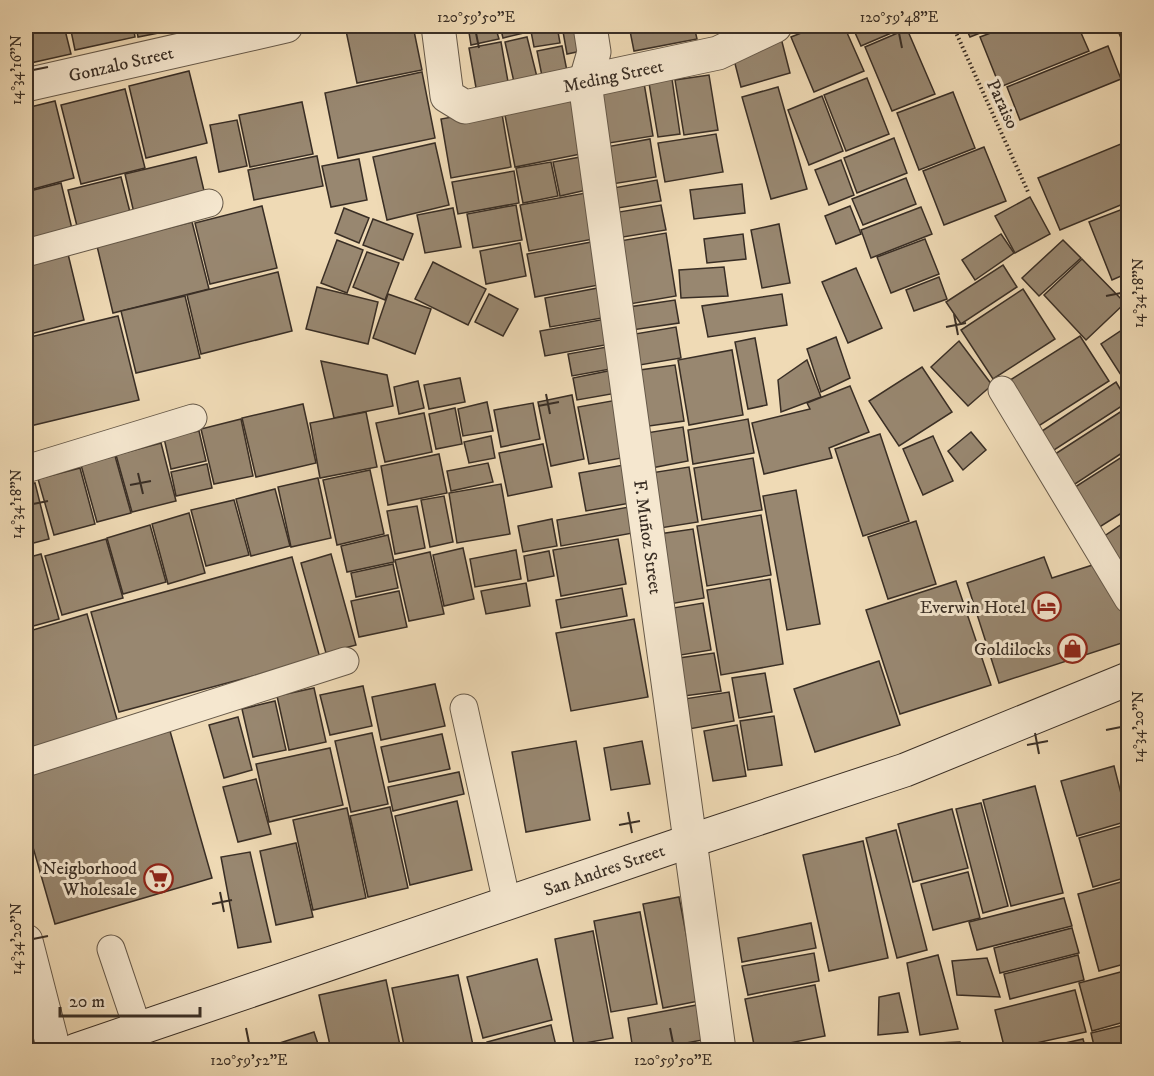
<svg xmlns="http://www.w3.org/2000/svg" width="1154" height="1076" viewBox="0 0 1154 1076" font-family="'IM FELL DW Pica',serif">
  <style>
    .building { fill: #988770; stroke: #392e25; stroke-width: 1.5 }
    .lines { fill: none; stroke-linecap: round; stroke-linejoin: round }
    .lane-casing { stroke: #665949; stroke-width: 29 }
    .street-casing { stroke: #665949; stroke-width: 35 }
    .secondary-casing { stroke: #392e25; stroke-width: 35 }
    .path { stroke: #392e25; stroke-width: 4; stroke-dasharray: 1.5 3; stroke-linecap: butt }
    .lane { stroke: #f5e7cf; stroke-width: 27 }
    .street { stroke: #f5e7cf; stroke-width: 33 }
    .secondary { stroke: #f5e7cf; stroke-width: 33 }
    .ticks { fill: none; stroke: #392e25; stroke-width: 2 }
    .labels { text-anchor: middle; stroke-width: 6; stroke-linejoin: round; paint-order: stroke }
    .street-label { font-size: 18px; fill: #392e25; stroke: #f5e7cf }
    .poi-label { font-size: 18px; fill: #392e25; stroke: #f5e7cf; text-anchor: end }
    .neatline { fill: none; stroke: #392e25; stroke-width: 2 }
    .ticks-label { font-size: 15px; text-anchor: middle; fill: #392e25 }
  </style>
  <rect width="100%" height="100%" fill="#efdab5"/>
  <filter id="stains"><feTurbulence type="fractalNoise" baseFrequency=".00333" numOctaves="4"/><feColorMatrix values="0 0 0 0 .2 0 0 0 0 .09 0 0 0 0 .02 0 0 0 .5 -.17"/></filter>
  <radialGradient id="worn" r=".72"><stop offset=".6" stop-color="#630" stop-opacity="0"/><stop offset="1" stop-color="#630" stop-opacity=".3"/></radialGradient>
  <g class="building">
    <polygon points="26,26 64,26 71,54 26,64"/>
    <polygon points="70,26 133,26 135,37 75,50"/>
    <polygon points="136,26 168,26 169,31 138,37"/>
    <polygon points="172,26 201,26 174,32"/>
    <polygon points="345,26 413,26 422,70 357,83"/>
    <polygon points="468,26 495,26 499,39 471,45"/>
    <polygon points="500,26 523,26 524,33 503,38"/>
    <polygon points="530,26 557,26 560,43 534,47"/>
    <polygon points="562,26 586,26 591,49 567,54"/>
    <polygon points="629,26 694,26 697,39 634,51"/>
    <polygon points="819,26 844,26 864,71 814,92 791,37"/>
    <polygon points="852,26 902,26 903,28 861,46"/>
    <polygon points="965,26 998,26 970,37"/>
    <polygon points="1009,26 1078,26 1089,51 1000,87 980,37"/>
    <polygon points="1116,26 1128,26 1128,55"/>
    <polygon points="907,29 935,94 892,111 865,47"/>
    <polygon points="527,37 537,77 514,82 505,42"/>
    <polygon points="781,38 790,73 741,87 732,52"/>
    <polygon points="501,42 510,93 478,99 469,48"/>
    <polygon points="562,46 568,76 543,81 537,51"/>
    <polygon points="1108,46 1121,79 1020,120 1007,87"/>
    <polygon points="189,71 207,143 146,158 129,86"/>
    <polygon points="422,72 435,138 338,158 325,93"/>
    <polygon points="709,75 718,130 684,135 675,80"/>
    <polygon points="867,78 889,134 846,151 824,95"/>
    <polygon points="672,79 680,134 658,137 649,83"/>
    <polygon points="644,83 653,136 603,144 594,91"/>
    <polygon points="778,87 807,189 771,199 742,97"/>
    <polygon points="125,89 145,168 81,184 61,105"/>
    <polygon points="953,92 975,148 919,170 897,113"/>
    <polygon points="575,96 586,153 515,167 504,110"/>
    <polygon points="822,96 843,151 809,165 788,110"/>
    <polygon points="55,101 74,178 26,191 26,108"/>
    <polygon points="302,102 313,154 250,167 239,115"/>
    <polygon points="501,108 511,167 451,178 441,119"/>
    <polygon points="237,120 247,166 219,172 210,125"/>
    <polygon points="716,134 723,172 665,182 658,143"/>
    <polygon points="894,138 907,173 857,193 844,158"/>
    <polygon points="650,139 656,177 612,184 606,147"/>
    <polygon points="1128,141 1128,202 1060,230 1038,178"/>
    <polygon points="435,143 449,205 387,220 373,157"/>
    <polygon points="984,147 1006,201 944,225 923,171"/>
    <polygon points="317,156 323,186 254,200 248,170"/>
    <polygon points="586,156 591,189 560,196 553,162"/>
    <polygon points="196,157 205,195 134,213 125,174"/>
    <polygon points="359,159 367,200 331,207 322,166"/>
    <polygon points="841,160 854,195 829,205 815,170"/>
    <polygon points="551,162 558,196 523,203 516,168"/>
    <polygon points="514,171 519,203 458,214 452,182"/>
    <polygon points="121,177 131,216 78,230 68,190"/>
    <polygon points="906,178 916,204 863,225 852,199"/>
    <polygon points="657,180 661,201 612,209 608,189"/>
    <polygon points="61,183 73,233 26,245 26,192"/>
    <polygon points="742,184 745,213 694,219 690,190"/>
    <polygon points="591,192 599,238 529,251 520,205"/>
    <polygon points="1030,197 1050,234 1015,253 995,216"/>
    <polygon points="516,205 522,240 473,248 467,214"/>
    <polygon points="661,205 666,230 617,238 613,213"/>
    <polygon points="262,206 277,268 210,284 195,223"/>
    <polygon points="850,206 861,234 836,244 825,216"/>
    <polygon points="921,207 932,234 871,258 861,230"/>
    <polygon points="1128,207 1128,273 1112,280 1089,222"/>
    <polygon points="344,208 369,218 359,243 335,233"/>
    <polygon points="453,208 461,247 425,253 417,215"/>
    <polygon points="373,219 413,234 403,260 363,245"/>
    <polygon points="192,222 209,289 113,313 97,246"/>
    <polygon points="779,224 790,283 762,288 751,230"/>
    <polygon points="666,233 676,296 624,305 614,242"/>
    <polygon points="743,234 746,259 707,263 704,239"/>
    <polygon points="1001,234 1014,253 975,280 962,260"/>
    <polygon points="925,239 939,274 891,293 877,257"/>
    <polygon points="337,240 363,250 347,293 321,283"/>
    <polygon points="1063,240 1081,258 1039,296 1022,278"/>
    <polygon points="597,241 604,284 535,297 527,254"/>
    <polygon points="520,243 526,276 486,284 480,251"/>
    <polygon points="367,252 399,263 385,300 353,287"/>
    <polygon points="68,254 84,320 26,335 26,264"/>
    <polygon points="1082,259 1125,303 1086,340 1044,295"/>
    <polygon points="433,262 486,289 468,325 415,299"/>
    <polygon points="1003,265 1017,287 961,324 946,302"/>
    <polygon points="724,267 728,296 681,298 679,270"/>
    <polygon points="856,268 882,328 848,343 822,282"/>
    <polygon points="278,272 292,331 201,354 187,295"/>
    <polygon points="939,277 947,299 914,311 906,290"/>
    <polygon points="317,287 378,302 368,344 306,329"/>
    <polygon points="603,287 608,317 550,327 545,298"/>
    <polygon points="1023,289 1055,339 993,379 961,330"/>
    <polygon points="388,294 431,309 415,354 373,338"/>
    <polygon points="489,294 518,309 503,336 475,322"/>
    <polygon points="782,294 787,325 708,337 702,306"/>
    <polygon points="185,296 200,358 136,373 121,311"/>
    <polygon points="675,300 679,323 632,330 629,307"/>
    <polygon points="118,316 139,400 26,427 26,338"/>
    <polygon points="611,318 616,343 545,356 540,331"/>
    <polygon points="1128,326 1128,386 1101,344"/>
    <polygon points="676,327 681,358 634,366 629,335"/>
    <polygon points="1080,336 1109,381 1037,427 1007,382"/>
    <polygon points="836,337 850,378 821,392 807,349"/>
    <polygon points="755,338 767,405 748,409 735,342"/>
    <polygon points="959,341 992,385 968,406 931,367"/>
    <polygon points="612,346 616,368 572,376 568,354"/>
    <polygon points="732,350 743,415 689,425 678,360"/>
    <polygon points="807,360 821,397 781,412 778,380"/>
    <polygon points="321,361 387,375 393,406 334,418"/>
    <polygon points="675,365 684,421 642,427 633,371"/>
    <polygon points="922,367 952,412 899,446 869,401"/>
    <polygon points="613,370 617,393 577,400 573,378"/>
    <polygon points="460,378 465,402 429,409 424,385"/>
    <polygon points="418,381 424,408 399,414 394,387"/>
    <polygon points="1116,382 1128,402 1051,452 1039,433"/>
    <polygon points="850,386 869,432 829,448 832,458 764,474 752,423 810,409 807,403"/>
    <polygon points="572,395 584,459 551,466 538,402"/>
    <polygon points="617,400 627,457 589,464 578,407"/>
    <polygon points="487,402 493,431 463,436 458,409"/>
    <polygon points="533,403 540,439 501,447 494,410"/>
    <polygon points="303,404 316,463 256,477 242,418"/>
    <polygon points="1128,407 1128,449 1072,486 1052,456"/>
    <polygon points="455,408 462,444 436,449 429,414"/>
    <polygon points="366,412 377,467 320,478 310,423"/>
    <polygon points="424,413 432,452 385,462 376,423"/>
    <polygon points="241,419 253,476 214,484 201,429"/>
    <polygon points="748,419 754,453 693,464 688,430"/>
    <polygon points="683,427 688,461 646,469 640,434"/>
    <polygon points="199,431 206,461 171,469 164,438"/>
    <polygon points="971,432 986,450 963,470 948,451"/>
    <polygon points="880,434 909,521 863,536 835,449"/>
    <polygon points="491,436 495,458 469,463 464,442"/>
    <polygon points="933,436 953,481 923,495 903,449"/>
    <polygon points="161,443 176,501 132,512 116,455"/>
    <polygon points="543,444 552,487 508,496 499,453"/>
    <polygon points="1128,453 1128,509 1098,528 1072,489"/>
    <polygon points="439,454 447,493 388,505 381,466"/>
    <polygon points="115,456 131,513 97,522 81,465"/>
    <polygon points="753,458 762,510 702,520 694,468"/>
    <polygon points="488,463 493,482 451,491 447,471"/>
    <polygon points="207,464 212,488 176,496 171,472"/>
    <polygon points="629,464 636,502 586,511 579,473"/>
    <polygon points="689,467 698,522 654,529 644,474"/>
    <polygon points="80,468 95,524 54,535 38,479"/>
    <polygon points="370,470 384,534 337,545 323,480"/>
    <polygon points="318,478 331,538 291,547 278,487"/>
    <polygon points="35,483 49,539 26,545 26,485"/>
    <polygon points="501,484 510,534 457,543 449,493"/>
    <polygon points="275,489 290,546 251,556 236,499"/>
    <polygon points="796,490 820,624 787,630 763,496"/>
    <polygon points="444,496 453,542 430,547 421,500"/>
    <polygon points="234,500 249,555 206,566 191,510"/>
    <polygon points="417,506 425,548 395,554 387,511"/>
    <polygon points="629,507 633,533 561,546 557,520"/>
    <polygon points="189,513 205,573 168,584 152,524"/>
    <polygon points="761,515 771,575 707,586 697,526"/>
    <polygon points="552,519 557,546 523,552 518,526"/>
    <polygon points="1128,520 1128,576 1103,537"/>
    <polygon points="916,521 936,584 888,599 868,537"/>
    <polygon points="150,525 166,582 123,594 107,538"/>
    <polygon points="693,529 704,598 664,605 652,535"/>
    <polygon points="388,535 394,562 347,572 341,546"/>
    <polygon points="106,539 123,598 62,615 45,556"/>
    <polygon points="618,539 626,584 561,596 553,550"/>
    <polygon points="463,548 474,599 444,606 433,555"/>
    <polygon points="516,550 521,579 475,587 470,559"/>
    <polygon points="549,551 554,576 528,581 524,556"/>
    <polygon points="430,552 444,614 409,621 395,560"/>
    <polygon points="41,554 59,619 26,628 26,558"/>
    <polygon points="331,554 356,645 326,653 301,563"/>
    <polygon points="292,557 320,658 119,712 91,612"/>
    <polygon points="1044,557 1052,578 1102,562 1128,630 1128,641 999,683 967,583"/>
    <polygon points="393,564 398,588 356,597 351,573"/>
    <polygon points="770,579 783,664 721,675 707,590"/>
    <polygon points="956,581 991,685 900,714 866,610"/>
    <polygon points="526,583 530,606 486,614 481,591"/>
    <polygon points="622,588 627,616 561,628 556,600"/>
    <polygon points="399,591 407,627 359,637 351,601"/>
    <polygon points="703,603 711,650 675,656 667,609"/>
    <polygon points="87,614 118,723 26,749 26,632"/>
    <polygon points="634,619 648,697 571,711 556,633"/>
    <polygon points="714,653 721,691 684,696 679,658"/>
    <polygon points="879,661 900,725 815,752 794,689"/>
    <polygon points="765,673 772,712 739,718 732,678"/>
    <polygon points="435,684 445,726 381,740 372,697"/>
    <polygon points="363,686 372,726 330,735 320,695"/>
    <polygon points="314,688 326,742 289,750 277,696"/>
    <polygon points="729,692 734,721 689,729 684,699"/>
    <polygon points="275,701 286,750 253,757 242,709"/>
    <polygon points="774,716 782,765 748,770 740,721"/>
    <polygon points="238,717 252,770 224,778 209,725"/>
    <polygon points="737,725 746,776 713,781 704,731"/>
    <polygon points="170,731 212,878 55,924 26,823 26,774"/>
    <polygon points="372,733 388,804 351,812 335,741"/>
    <polygon points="442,734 450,769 389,782 381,747"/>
    <polygon points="576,741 590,820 526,832 512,752"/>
    <polygon points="642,741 650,784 611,790 604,748"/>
    <polygon points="330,748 343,805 269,822 256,764"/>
    <polygon points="1114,766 1128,821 1077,836 1061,781"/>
    <polygon points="459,772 464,794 393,811 388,787"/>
    <polygon points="256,779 271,834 238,842 223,787"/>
    <polygon points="1035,786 1063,893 1011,906 983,800"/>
    <polygon points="457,801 472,870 410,885 395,816"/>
    <polygon points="981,803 1008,906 983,913 956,809"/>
    <polygon points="390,807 408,888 368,897 350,816"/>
    <polygon points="347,808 366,898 313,910 293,820"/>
    <polygon points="952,809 968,868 913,882 898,824"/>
    <polygon points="1128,824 1128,877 1093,887 1079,838"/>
    <polygon points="896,830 927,950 897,958 866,838"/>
    <polygon points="863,841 888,958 829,971 803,855"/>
    <polygon points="296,843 313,917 276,925 260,851"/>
    <polygon points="250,852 271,942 238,948 221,857"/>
    <polygon points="968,872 980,918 933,930 921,884"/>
    <polygon points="1128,880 1128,963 1099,971 1078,894"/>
    <polygon points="679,897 699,1001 663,1008 643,904"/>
    <polygon points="1064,898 1072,926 977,950 969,922"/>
    <polygon points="640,912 657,1004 611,1012 594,921"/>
    <polygon points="811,923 816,948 742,962 738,938"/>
    <polygon points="1072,928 1079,953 1000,973 994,948"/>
    <polygon points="593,931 613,1038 574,1045 555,939"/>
    <polygon points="814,953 819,981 748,995 742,966"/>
    <polygon points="938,955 958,1029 920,1035 907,963"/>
    <polygon points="1078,955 1084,980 1010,999 1004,974"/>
    <polygon points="987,958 1000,997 957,995 952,961"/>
    <polygon points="537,959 552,1020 483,1038 467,977"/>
    <polygon points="1128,970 1128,1021 1092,1031 1079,983"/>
    <polygon points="458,975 474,1050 405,1050 392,988"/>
    <polygon points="386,980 401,1050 331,1050 319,995"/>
    <polygon points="815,985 825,1036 755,1050 745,999"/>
    <polygon points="1075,990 1086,1032 1005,1050 995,1010"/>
    <polygon points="899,993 908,1032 878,1035 879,997"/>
    <polygon points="702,1004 708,1039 648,1050 633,1050 628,1018"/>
    <polygon points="1128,1024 1128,1050 1095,1050 1091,1033"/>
    <polygon points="551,1025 557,1050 489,1050 487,1042"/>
    <polygon points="314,1032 320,1050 258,1050"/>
    <polygon points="1083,1039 1086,1050 1053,1050 1052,1046"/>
    <polygon points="960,1042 961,1050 915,1050 914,1044"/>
    <polygon points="824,1044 825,1050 789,1050"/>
    <polygon points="889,1044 889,1050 862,1050 861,1047"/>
    <polygon points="998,1045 1001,1050 967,1050"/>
  </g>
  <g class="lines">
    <defs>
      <g id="lane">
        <polyline points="26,253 209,203"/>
        <polyline points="1002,390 1128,599"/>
        <polyline points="26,469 193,418"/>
        <polyline points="464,708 507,903"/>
        <polyline points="26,763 345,661"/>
        <polyline points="111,949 138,1029"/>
      </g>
      <g id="street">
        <polyline points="438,26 447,96 465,107 718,53 775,26"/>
        <polyline points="590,26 594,52 585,83 719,1050"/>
        <polyline points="26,85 286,26"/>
        <polyline points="26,941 54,1050"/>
      </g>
      <polyline id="secondary" points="76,1050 690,841 905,770 1128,679"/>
    </defs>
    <use href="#lane" class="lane-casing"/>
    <use href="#street" class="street-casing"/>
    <use href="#secondary" class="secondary-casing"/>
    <polyline class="path" points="953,26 1029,194"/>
    <use href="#lane" class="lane"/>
    <use href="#street" class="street"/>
    <use href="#secondary" class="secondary"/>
  </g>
  <path class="ticks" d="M 476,33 L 479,48M 899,33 L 902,48M 33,70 L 48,67M 1106,296 L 1121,293M 954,314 L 958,335M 946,327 L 966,323M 546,394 L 550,414M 538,406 L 559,402M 138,473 L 143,494M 130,485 L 151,481M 33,504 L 48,501M 1106,730 L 1121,727M 1035,733 L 1039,754M 1027,745 L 1048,741M 628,812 L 632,833M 619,825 L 640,821M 220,892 L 224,912M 212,904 L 232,900M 33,939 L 48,936M 246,1028 L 249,1043M 670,1028 L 673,1043"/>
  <defs>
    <symbol id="hotel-ring" viewBox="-11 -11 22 22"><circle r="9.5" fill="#f5e7cf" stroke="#8f2418" stroke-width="1.5"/><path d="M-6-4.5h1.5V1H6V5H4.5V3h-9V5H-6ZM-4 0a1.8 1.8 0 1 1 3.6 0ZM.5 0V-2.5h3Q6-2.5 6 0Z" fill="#8f2418"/></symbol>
    <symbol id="shop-ring" viewBox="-11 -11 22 22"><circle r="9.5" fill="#f5e7cf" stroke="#8f2418" stroke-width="1.5"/><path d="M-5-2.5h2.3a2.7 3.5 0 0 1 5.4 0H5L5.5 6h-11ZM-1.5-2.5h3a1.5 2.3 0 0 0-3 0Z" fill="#8f2418"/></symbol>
    <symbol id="supermarket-ring" viewBox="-11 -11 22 22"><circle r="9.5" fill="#f5e7cf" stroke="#8f2418" stroke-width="1.5"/><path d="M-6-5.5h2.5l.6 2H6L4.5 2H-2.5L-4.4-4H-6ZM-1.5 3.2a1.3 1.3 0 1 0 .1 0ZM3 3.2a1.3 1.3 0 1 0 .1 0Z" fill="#8f2418"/></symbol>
  </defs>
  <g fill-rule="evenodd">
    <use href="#hotel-ring" x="1030" y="590" width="33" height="33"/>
    <use href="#shop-ring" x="1056" y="632" width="33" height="33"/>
    <use href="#supermarket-ring" x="142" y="862" width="33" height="33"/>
  </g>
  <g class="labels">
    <g class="street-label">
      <text transform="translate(121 64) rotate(-13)" y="6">Gonzalo Street</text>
      <text transform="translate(613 76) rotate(-12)" y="6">Meding Street</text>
      <text transform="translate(1003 104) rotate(65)" y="6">Paraiso</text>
      <text transform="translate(648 537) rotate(82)" y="6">F. Muñoz Street</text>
      <text transform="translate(604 870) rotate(-19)" y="6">San Andres Street</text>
    </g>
    <g class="poi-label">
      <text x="1026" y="613">Everwin Hotel</text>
      <text x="1051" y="655">Goldilocks</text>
      <text x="137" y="874">Neigborhood<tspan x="137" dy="21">Wholesale</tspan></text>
    </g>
  </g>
  <rect width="1154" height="1076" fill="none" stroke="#efdab5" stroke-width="66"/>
  <path d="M60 1007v9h140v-9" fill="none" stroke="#392e25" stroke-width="3"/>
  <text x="69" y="1007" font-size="18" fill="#392e25" stroke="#f5e7cf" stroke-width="4.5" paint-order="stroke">20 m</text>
  <rect x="33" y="33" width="1088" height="1010" class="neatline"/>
  <g class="ticks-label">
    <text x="476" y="22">120°59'50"E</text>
    <text x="899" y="22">120°59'48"E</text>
    <text transform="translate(16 70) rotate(-90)" y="5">14°34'16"N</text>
    <text transform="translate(1138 293) rotate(-90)" y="5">14°34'18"N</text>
    <text transform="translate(16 504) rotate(-90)" y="5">14°34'18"N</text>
    <text transform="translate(1138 727) rotate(-90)" y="5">14°34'20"N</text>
    <text transform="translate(16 939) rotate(-90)" y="5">14°34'20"N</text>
    <text x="249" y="1065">120°59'52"E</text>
    <text x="673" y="1065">120°59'50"E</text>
  </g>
  <rect width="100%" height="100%" filter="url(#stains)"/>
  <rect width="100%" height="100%" fill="url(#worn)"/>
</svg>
